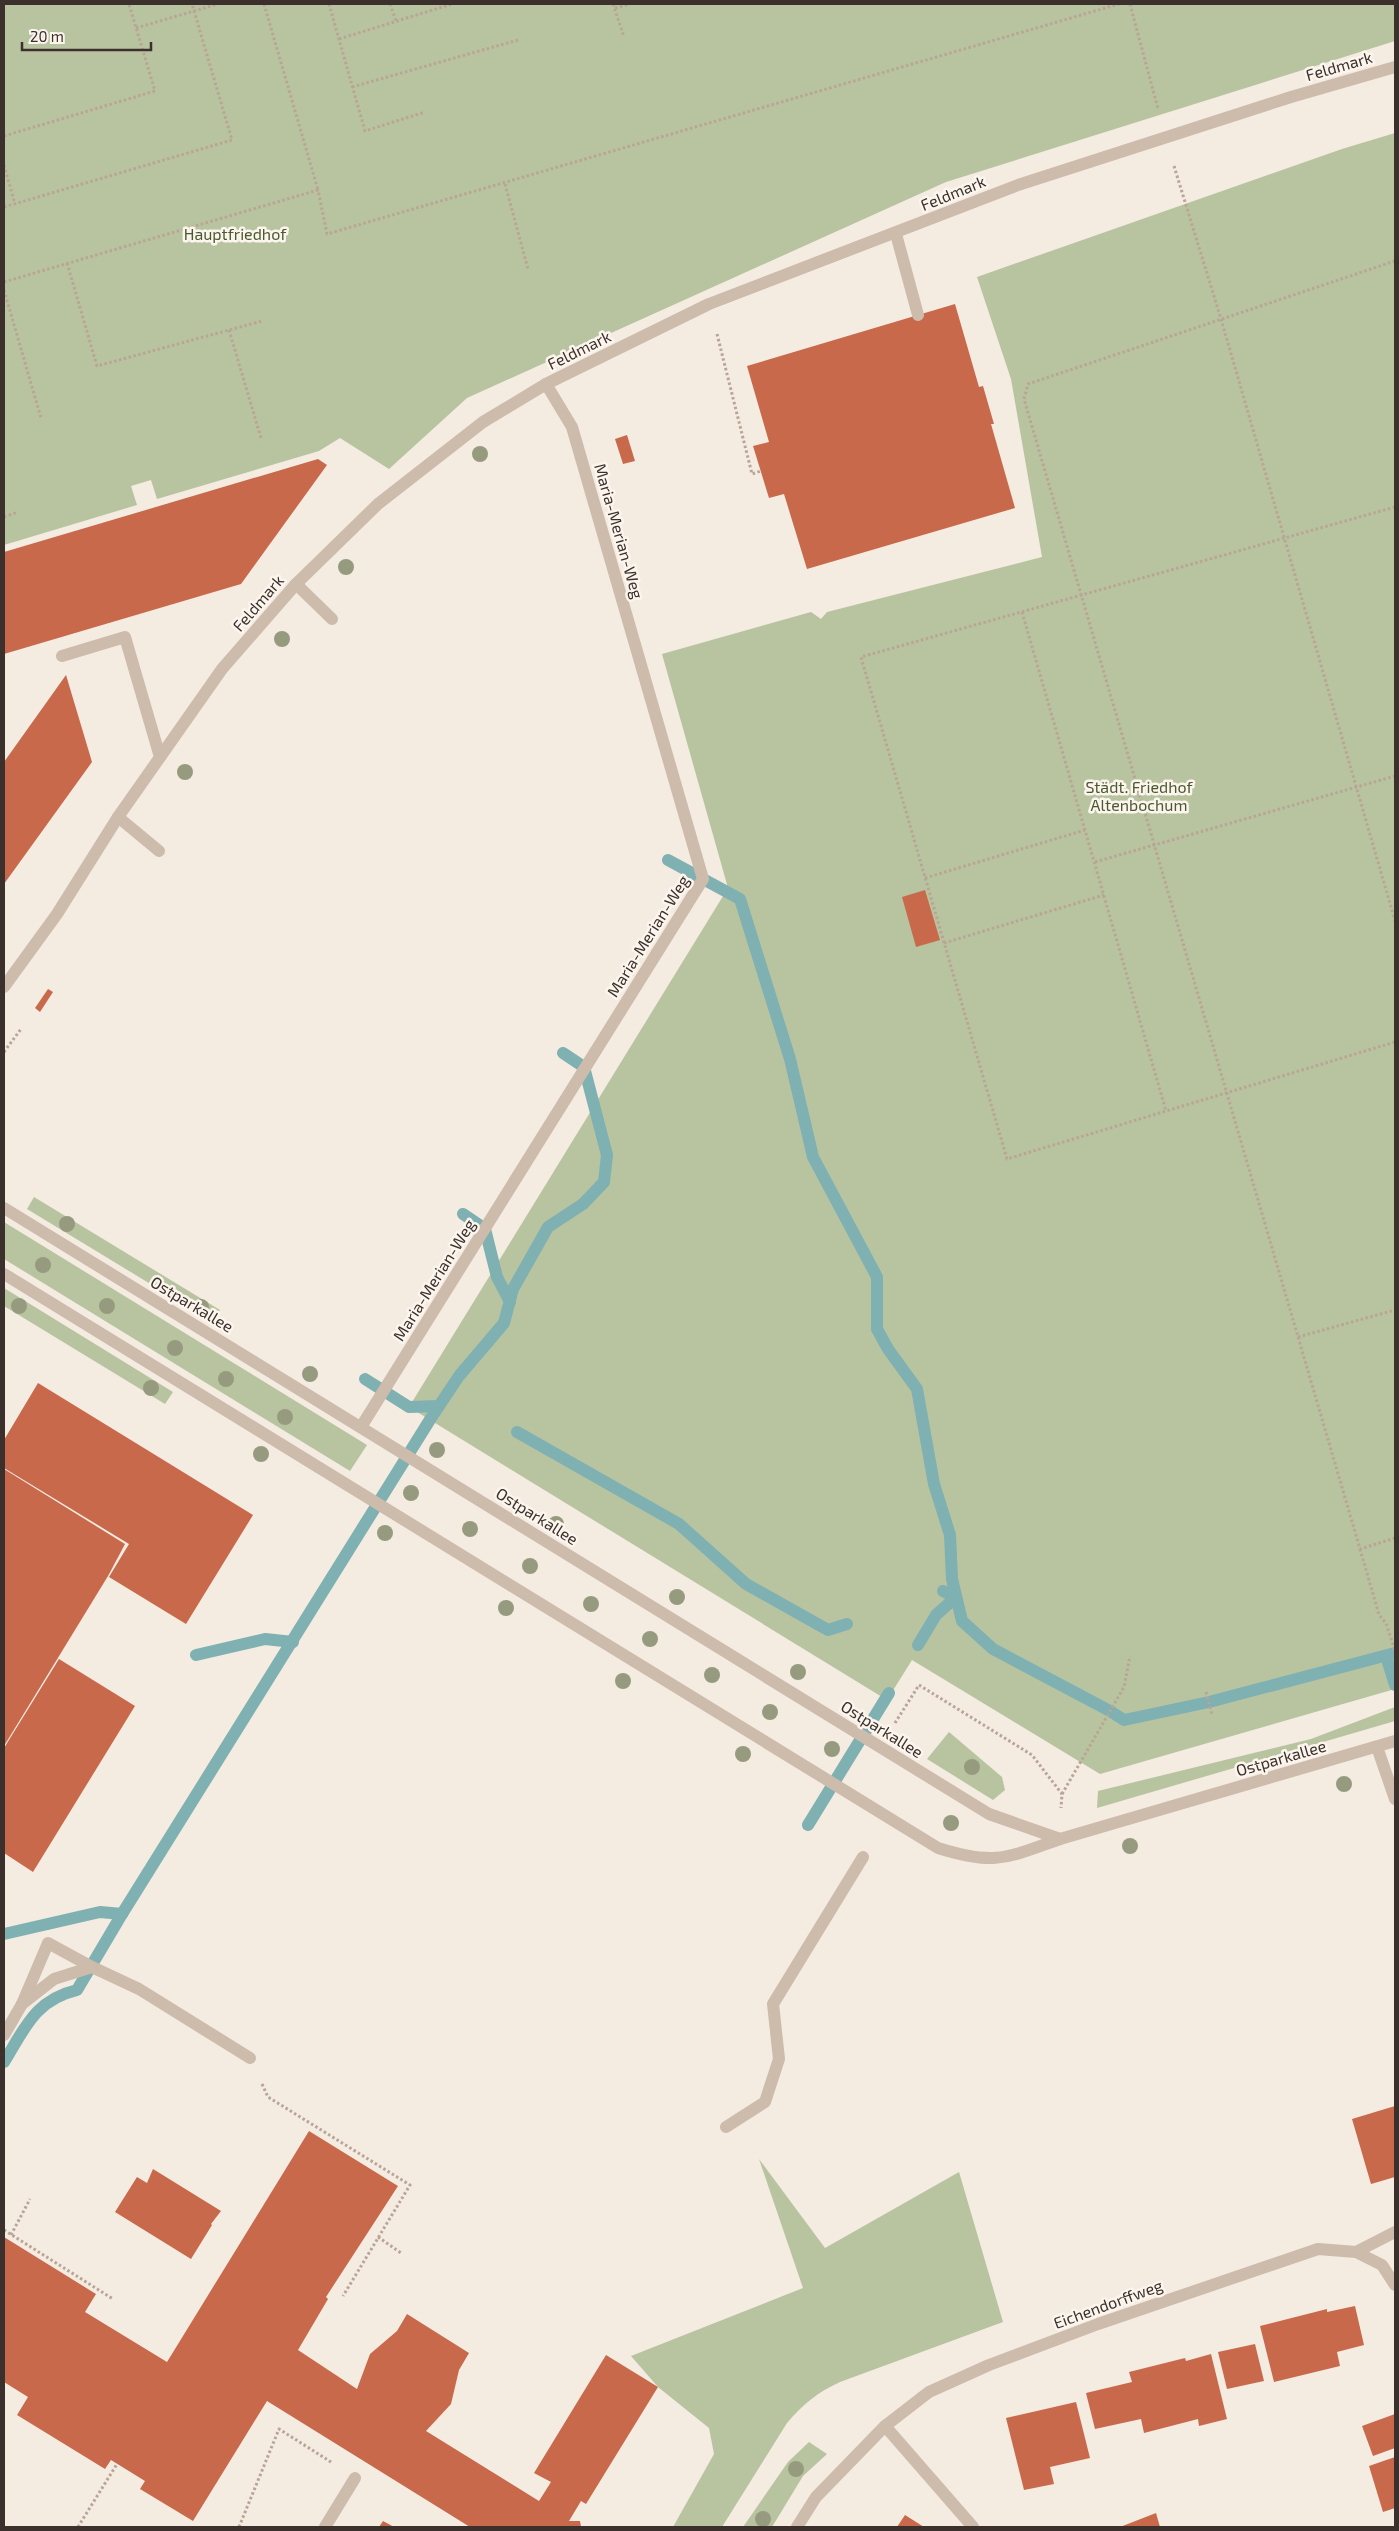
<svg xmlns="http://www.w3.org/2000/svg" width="1399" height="2531" viewBox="0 0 1399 2531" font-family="'Exo 2',sans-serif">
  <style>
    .green { fill: #b8c4a0 }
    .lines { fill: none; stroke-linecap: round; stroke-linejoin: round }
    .stream { stroke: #7fb0b2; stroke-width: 12 }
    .building { fill: #c8694b }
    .path { stroke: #b9a596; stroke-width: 3; stroke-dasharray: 2.5 2.5; stroke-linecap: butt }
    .lane { stroke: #cdbbac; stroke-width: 12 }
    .street { stroke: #cdbbac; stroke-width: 12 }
    .tree { fill: #969b7f }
    .labels { text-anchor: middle; stroke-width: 5; stroke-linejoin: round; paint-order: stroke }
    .street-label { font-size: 16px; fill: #3b302b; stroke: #fbf5ee }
    .park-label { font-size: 16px; fill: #4a5a2e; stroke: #fbf5ee }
  </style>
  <rect width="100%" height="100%" fill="#f4ebe1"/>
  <g class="green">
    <polygon points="4,4 1395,4 1395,41 946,182 467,398 389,469 340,438 319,451 157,499 151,480 131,486 137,505 4,545"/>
    <polygon points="1395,133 1395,1689 1100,1774 912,1660 887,1700 409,1407 728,888 662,654 811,612 821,619 827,612 1042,557 1011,379 977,277 1342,149"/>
    <polygon points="34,1197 220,1310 213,1322 27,1209"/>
    <polygon points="4,1222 367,1445 350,1471 4,1259"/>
    <polygon points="4,1288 173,1392 165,1404 4,1306"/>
    <polygon points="1395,1707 1395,1721 1097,1808 1098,1791 1311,1739"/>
    <polygon points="949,1732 1002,1777 1005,1790 993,1800 927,1759"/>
    <path d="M 759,2159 L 825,2248 L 959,2172 L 1003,2322 L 840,2382 C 818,2392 802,2405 787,2423 L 722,2527 L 673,2527 L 714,2454 L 709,2428 L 658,2387 L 631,2356 L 803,2288 Z"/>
    <polygon points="809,2442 827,2454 803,2476 772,2527 743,2527 788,2462"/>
  </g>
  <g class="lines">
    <g class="stream">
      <polyline points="668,860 740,899 790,1059 813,1157 877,1277 877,1329 888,1349 917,1389 934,1484 950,1535 952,1579 962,1621 993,1649 1110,1711 1124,1720 1209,1702 1395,1653"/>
      <polyline points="463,1214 485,1229 497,1277 510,1302"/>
      <polyline points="365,1379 409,1407 439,1406"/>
      <polyline points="517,1432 679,1524 746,1584 828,1630 847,1624"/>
      <polyline points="943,1591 956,1597"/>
      <polyline points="918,1645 936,1615 956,1597"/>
      <polyline points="196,1655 265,1639 293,1642"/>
      <polyline points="1386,1656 1395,1685"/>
      <polyline points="808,1825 889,1693"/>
      <polyline points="4,1934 100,1912 122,1914"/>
      <path d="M 4,2062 C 25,2028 35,2000 77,1990 L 122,1914 L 431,1418 L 459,1376 L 504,1323 L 513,1289 L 548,1227 L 583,1204 L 604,1182 L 607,1155 L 584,1067 L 563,1053"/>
    </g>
  </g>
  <g class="building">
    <polygon points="955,304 979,387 983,386 994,424 991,424 1015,508 807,569 784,494 769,498 753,446 769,442 747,366"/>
    <polygon points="627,435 635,461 623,464 615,439"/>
    <polygon points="318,459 327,465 241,584 4,654 4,552"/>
    <polygon points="66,675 92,762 4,884 4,762"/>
    <polygon points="925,890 940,940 916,947 902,897"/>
    <polygon points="48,989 53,992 40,1012 35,1008"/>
    <polygon points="38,1383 253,1515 186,1624 109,1577 129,1544 4,1468 4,1440"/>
    <polygon points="4,1469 125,1544 108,1576 4,1746"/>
    <polygon points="59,1659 135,1706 33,1872 4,1853 4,1748"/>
    <polygon points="1395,2106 1395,2177 1371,2184 1352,2119"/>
    <polygon points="309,2131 398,2186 326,2297 328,2299 298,2350 357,2389 370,2354 397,2331 407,2314 469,2353 459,2370 451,2404 426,2431 539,2501 551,2482 534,2473 606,2355 658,2387 586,2504 581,2501 569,2521 580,2521 581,2527 470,2527 267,2401 193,2521 140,2489 145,2481 111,2460 105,2469 17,2415 28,2397 4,2382 4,2237 96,2294 85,2312 167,2362"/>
    <polygon points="153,2169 221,2211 211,2224 212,2225 191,2259 115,2212 137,2177 147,2183"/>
    <polygon points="1355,2306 1364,2345 1337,2352 1340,2366 1274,2382 1260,2326 1327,2309 1327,2312"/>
    <polygon points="1255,2344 1264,2381 1227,2389 1218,2352"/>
    <polygon points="1211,2354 1227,2419 1199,2426 1198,2419 1144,2433 1141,2419 1095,2429 1086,2393 1132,2382 1129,2372 1185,2358 1186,2361"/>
    <polygon points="1076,2402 1090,2458 1050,2467 1054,2484 1024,2490 1006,2418"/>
    <polygon points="1395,2414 1395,2448 1373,2456 1362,2426"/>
    <polygon points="1395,2457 1395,2508 1383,2512 1369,2466"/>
    <polygon points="1156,2513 1160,2527 1120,2527"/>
    <polygon points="905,2515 924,2527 897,2527"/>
    <polygon points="383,2521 394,2527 379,2527"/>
  </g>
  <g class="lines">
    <g class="path">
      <polyline points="264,4 318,190"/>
      <polyline points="329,4 365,131 425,112"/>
      <polyline points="390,4 396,21"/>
      <polyline points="613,4 624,37"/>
      <polyline points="1130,4 1158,109"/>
      <polyline points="615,8 630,4"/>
      <polyline points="136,28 218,4"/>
      <polyline points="339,39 452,4"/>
      <polyline points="352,87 518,40"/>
      <polyline points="4,136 155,91 129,4"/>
      <polyline points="4,165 15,204"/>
      <polyline points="1174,166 1221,319 1395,921"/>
      <polyline points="505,184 528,269"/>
      <polyline points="4,207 232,140 192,4"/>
      <polyline points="1395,261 1028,384 1024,399 1360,1549 1395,1538"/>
      <polyline points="67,263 97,366 262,321"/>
      <polyline points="4,282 318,190 327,234 1119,4"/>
      <polyline points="4,290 41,418"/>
      <polyline points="229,330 261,438"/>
      <polyline points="717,334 752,474 761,471"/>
      <polyline points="1395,507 861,657 1007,1159 1395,1042"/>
      <polyline points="4,517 18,512"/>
      <polyline points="1022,612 1166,1111"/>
      <polyline points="1095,862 1395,776"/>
      <polyline points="925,878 1085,830"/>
      <polyline points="944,943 1104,895"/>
      <polyline points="4,1052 21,1029"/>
      <polyline points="1298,1337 1395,1310"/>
      <polyline points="1360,1549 1379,1615 1386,1623 1395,1651"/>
      <polyline points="1206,1692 1212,1714"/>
      <polyline points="895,1723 919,1685 1032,1755 1062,1794 1061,1808"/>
      <polyline points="1062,1794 1124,1687 1130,1656"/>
      <polyline points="262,2084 268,2097 410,2185 343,2296"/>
      <polyline points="4,2230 113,2299"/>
      <polyline points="11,2235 30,2199"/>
      <polyline points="378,2237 401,2253"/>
      <polyline points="78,2527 117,2464"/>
      <polyline points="239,2527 279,2429 331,2462"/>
    </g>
    <g class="lane">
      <polyline points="896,234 918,315"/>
      <polyline points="296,584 332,619"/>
      <polyline points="62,656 125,637 160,757"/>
      <polyline points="118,817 159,851"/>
      <polyline points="1377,1747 1395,1799"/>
      <polyline points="4,2035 22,2004 54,1979 92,1967 139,1989 250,2058"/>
      <polyline points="726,2127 765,2102 779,2059 773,2004 863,1857"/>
      <polyline points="325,2527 355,2478"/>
    </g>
    <g class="street">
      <polyline points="4,987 57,914 118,817 222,669 296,584 378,504 483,422 546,384 709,304 1018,185 1291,97 1395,67"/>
      <polyline points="4,1208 989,1814 1060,1839"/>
      <path d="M 4,1274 L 938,1848 C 995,1866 1006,1858 1060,1839 L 1395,1741"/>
      <polyline points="361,1427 703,879 572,427 546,384"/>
      <polyline points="22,2004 48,1943 92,1967"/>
      <polyline points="1356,2252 1395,2232"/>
      <polyline points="885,2426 973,2527"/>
      <polyline points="797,2527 816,2497 885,2426 929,2392 989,2365 1098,2324 1318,2249 1356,2252 1382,2265 1395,2285"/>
    </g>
  </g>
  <g class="tree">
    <circle cx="480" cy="454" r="8"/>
    <circle cx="346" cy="567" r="8"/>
    <circle cx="282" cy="639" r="8"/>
    <circle cx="185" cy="772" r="8"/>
    <circle cx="67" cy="1224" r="8"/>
    <circle cx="43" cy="1265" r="8"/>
    <circle cx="19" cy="1306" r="8"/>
    <circle cx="107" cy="1306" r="8"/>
    <circle cx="201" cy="1307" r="8"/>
    <circle cx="175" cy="1348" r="8"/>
    <circle cx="310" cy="1374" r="8"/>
    <circle cx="226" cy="1379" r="8"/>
    <circle cx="151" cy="1388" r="8"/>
    <circle cx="285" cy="1417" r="8"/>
    <circle cx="437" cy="1450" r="8"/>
    <circle cx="261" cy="1454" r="8"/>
    <circle cx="411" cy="1493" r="8"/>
    <circle cx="556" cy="1524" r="8"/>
    <circle cx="470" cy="1529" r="8"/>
    <circle cx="385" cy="1533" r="8"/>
    <circle cx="530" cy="1566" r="8"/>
    <circle cx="677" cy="1597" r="8"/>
    <circle cx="591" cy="1604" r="8"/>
    <circle cx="506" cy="1608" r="8"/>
    <circle cx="650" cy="1639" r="8"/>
    <circle cx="798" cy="1672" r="8"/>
    <circle cx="712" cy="1675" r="8"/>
    <circle cx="623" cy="1681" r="8"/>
    <circle cx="770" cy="1712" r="8"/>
    <circle cx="832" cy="1749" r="8"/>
    <circle cx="743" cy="1754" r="8"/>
    <circle cx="972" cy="1767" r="8"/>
    <circle cx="1344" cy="1784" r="8"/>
    <circle cx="951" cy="1823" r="8"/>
    <circle cx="1130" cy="1846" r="8"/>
    <circle cx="796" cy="2469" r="8"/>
    <circle cx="763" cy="2519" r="8"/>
  </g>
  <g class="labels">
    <g class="street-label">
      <text transform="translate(1339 66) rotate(-16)" y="6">Feldmark</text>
      <text transform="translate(953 193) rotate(-22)" y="6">Feldmark</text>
      <text transform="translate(579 350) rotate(-26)" y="6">Feldmark</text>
      <text transform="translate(619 531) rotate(74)" y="6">Maria-Merian-Weg</text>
      <text transform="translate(258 603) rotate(-49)" y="6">Feldmark</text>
      <text transform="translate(648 936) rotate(-58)" y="6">Maria-Merian-Weg</text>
      <text transform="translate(434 1280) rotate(-58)" y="6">Maria-Merian-Weg</text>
      <text transform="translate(192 1304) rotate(31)" y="6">Ostparkallee</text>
      <text transform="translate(537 1516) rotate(32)" y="6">Ostparkallee</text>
      <text transform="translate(882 1729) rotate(32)" y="6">Ostparkallee</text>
      <text transform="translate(1281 1758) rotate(-16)" y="6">Ostparkallee</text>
      <text transform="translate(1108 2304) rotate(-20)" y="6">Eichendorffweg</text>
    </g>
    <g class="park-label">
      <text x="235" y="240">Hauptfriedhof</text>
      <text x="1139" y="793">Städt. Friedhof<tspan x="1139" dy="18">Altenbochum</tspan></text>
    </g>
  </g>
  <rect width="1399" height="2531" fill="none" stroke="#3b302b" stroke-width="10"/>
  <path d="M22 42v8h129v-8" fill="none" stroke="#3b302b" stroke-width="2.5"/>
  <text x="30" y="42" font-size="15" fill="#3b302b" stroke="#fbf5ee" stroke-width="4" paint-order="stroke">20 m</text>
</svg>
